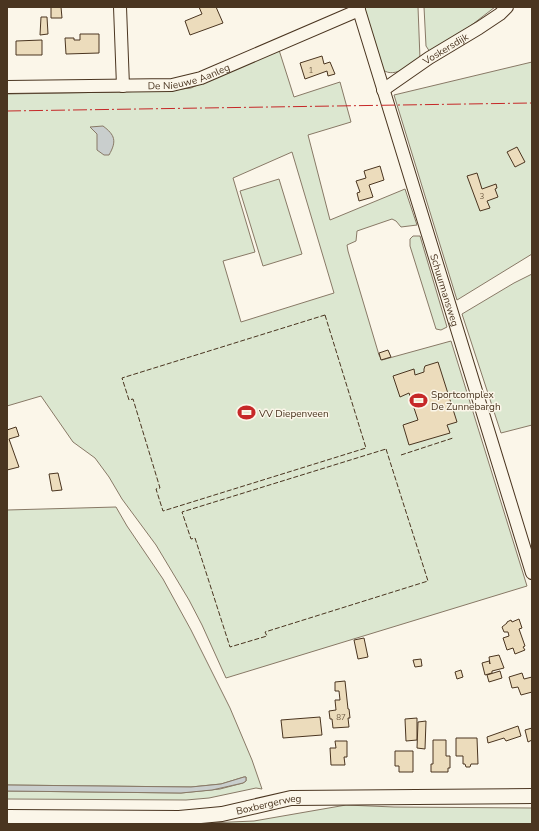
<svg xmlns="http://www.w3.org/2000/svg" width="539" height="831" viewBox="0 0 539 831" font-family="'Nunito Sans',sans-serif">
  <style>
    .green { fill: #dce7d0; stroke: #887966; fill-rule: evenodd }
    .water { fill: #c9cecd; stroke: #887966 }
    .building { fill: #ecdcbc; stroke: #4a3520 }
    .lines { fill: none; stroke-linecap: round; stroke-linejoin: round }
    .minor-casing { stroke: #4a3520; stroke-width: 14 }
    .tertiary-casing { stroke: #4a3520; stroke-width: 16 }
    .minor { stroke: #fbf6e9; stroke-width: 12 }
    .tertiary { stroke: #fbf6e9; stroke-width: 14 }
    .fence { stroke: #4a3520; stroke-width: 1; stroke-dasharray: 5 2; stroke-linecap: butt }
    .power { stroke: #c62828; stroke-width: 1; stroke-dasharray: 14 3 2 3; stroke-linecap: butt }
    .labels { text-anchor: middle; stroke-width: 3; stroke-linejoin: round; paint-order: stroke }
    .number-label { font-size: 8px; fill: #725f47 }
    .street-label { font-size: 10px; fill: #4a3520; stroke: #fbf6e9 }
    .poi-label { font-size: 10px; fill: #4a3520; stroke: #fbf6e9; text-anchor: start }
  </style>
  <rect width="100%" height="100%" fill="#fbf6e9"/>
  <g class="green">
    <path d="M 363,7 L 418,7 L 420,59 C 409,66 392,80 381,68 Z"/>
    <polygon points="424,7 495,7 469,27 430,52 426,46"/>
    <path d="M 279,50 L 294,97 L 340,82 L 351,122 L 308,135 L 330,220 L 405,189 L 417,225 L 401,227 L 396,221 L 392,219 L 357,231 L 356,241 L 347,245 L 348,251 L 379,355 L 382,360 L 451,341 L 527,586 L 226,678 L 202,625 L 189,600 L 156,545 L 122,499 L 109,477 L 95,458 L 73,442 L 41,396 L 7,406 L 7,94 L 119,92 L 172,90 L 191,88 L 231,69 ZM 292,152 L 334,293 L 241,322 L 223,261 L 255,252 L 233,178 Z"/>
    <polygon points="532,62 532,254 457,300 394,95"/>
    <polygon points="279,179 302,254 263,266 240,191"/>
    <polygon points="413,236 420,236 447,327 441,330 436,329 410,246 410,239"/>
    <polygon points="532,274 532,425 501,433 462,314 514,283"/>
    <polygon points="116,507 127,526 163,579 191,630 230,708 252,760 262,789 256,788 209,798 186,800 7,799 7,791 181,793 220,789 243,783 246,781 246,777 244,777 221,784 191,787 7,785 7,510"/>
    <polygon points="346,805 394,807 532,808 532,824 185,824 254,821"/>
  </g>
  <g class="water">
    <path d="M 103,126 C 115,135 117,141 109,155 L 104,155 L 97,150 L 97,134 L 90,127 Z"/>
    <polygon points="244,777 246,777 246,781 243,783 212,790 181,793 7,791 7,785 191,787 221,784"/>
  </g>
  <g class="building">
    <polygon points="51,7 61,7 62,18 51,18"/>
    <polygon points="199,7 216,7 223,23 190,35 185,21 202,14"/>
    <polygon points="41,17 47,17 48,34 40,35"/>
    <polygon points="80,34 99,34 99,53 66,54 65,38 74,38 74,40 80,40"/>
    <polygon points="42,40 42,55 16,55 16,41"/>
    <polygon points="322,56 324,64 330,62 335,74 328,76 327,71 305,79 300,63"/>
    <polygon points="517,147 525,162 515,167 507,152"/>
    <polygon points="380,166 384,180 369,185 373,197 359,201 357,193 360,192 356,181 366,178 364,171"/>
    <polygon points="477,173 482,189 496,184 497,188 495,189 498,197 487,201 490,208 480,211 467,176"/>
    <polygon points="388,350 391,357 381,360 379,353"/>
    <polygon points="438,362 457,422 447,425 450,433 409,445 403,425 418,420 409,393 400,397 393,376 414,369 415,375 424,372 424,369 425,366"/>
    <polygon points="16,427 19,436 9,439 19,467 7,470 7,430"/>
    <polygon points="58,473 62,490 52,491 49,474"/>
    <polygon points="519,619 522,628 519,629 525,646 523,647 525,650 515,654 513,648 507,650 503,638 509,636 508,632 504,632 502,627 507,623 507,622 511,620 512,622"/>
    <polygon points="364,638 368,657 358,659 354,640"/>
    <polygon points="499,655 504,668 492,671 492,673 485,675 482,663 489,661 490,664 489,657"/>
    <polygon points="421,659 422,666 415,667 413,660"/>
    <polygon points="461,670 463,677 457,679 455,672"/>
    <polygon points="500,671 502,678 489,682 487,675"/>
    <polygon points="522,673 524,679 532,677 532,692 521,695 518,687 512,688 509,677"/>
    <polygon points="345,681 348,709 349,709 350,718 348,718 349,727 333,728 332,719 330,719 329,711 336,710 335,700 340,700 339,691 335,691 335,682"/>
    <polygon points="320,717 322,735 283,738 281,720"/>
    <polygon points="417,718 417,740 406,741 405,719"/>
    <polygon points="426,721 425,749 417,748 418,722"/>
    <polygon points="518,726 521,736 506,741 504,738 488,743 487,737"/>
    <polygon points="532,728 532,740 528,742 525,730"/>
    <polygon points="456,738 477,738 478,764 471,764 470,767 466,767 465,764 463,764 463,756 456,756"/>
    <polygon points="433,740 446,740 446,756 450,756 450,768 448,768 448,772 431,772 431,764 433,764"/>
    <polygon points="335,741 347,741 347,757 344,757 345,765 331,765 330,748 336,748"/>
    <polygon points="395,751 413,751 413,772 399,772 399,766 395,766"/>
  </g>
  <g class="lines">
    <defs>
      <g id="minor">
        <polyline points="120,7 123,86"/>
        <path id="s1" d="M 358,7 L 532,573"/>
        <path id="s2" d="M 7,87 L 172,85 L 201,78 L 359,10"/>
        <path id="s3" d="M 383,90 L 429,58 L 479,28 L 500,14 L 507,7"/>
      </g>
      <g id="tertiary">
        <path id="s4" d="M 7,817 L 179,818 L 222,814 L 291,798 L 532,796"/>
      </g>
    </defs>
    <use href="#minor" class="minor-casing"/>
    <use href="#tertiary" class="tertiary-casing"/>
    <use href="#minor" class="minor"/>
    <use href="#tertiary" class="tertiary"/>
    <g class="fence">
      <polygon points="325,315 366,448 163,511 156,489 160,488 133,399 129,400 122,378"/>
      <polygon points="386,449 428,581 265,632 267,636 230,647 195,538 191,539 182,512"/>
      <polyline points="401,455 453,438"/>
    </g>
    <polyline class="power" points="7,111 532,103"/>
  </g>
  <defs>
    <symbol id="stadium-bare" viewBox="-9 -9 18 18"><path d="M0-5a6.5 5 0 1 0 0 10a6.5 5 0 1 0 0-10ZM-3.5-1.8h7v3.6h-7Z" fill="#c62828" stroke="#fbf6e9" stroke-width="2.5" paint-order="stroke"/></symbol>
  </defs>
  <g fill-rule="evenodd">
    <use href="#stadium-bare" x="406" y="388" width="25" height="25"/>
    <use href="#stadium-bare" x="234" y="400" width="25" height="25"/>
  </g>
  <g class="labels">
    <g class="number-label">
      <text x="311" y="73">1</text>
      <text x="482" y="199">3</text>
      <text x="341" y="720">87</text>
    </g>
    <g class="street-label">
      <text dy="4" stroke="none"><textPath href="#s3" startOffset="75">Voskersdijk</textPath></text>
      <text dy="4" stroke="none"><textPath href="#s2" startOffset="183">De Nieuwe Aanleg</textPath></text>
      <text dy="4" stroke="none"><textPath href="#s1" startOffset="296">Schuurmansweg</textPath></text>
      <text dy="4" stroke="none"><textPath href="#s4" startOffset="263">Boxbergerweg</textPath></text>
    </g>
    <g class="poi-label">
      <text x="431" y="398">Sportcomplex<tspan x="431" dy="12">De Zunnebargh</tspan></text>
      <text x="259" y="417">VV Diepenveen</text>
    </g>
  </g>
  <rect width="539" height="831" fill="none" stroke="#4a3520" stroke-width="16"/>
</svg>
